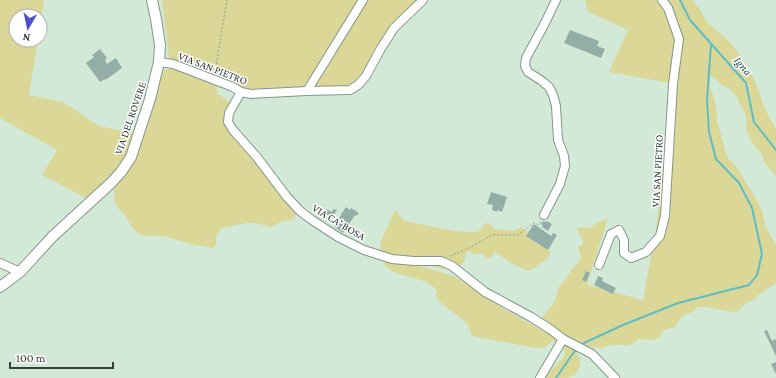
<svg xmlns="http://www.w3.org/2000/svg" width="776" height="378" viewBox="0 0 776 378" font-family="'Crimson Pro',serif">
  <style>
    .green { fill: #dad797 }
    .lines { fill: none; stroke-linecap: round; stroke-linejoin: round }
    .stream { stroke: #5dbdc6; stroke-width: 2 }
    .building { fill: #92aea7 }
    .minor-casing { stroke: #829788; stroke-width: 10 }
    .tertiary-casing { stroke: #829788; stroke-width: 12 }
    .path { stroke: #91a296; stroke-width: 1; stroke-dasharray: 2 2; stroke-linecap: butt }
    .minor { stroke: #fff; stroke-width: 8 }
    .tertiary { stroke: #fff; stroke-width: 10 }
    .labels { text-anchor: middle; stroke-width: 3; stroke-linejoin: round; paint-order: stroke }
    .street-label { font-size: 11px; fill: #353e38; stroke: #fff }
    .water-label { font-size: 12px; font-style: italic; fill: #275256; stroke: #fff }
  </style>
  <rect width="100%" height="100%" fill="#d2e9d8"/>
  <g class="green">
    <polygon points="0,0 44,0 40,25 40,16 16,16 16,40 38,40 29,95 63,102 99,126 137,134 125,163 90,200 42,175 57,150 0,118"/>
    <polygon points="162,0 422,0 391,29 361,80 354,85 344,88 314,88 303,86 275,89 246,89 217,74 182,61 169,58"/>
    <path d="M 585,0 L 692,0 L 701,11 L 707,22 L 728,40 L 738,52 L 746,66 L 754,78 L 763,104 L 768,115 L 776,129 L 776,176 L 764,162 L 761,152 L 756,148 L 749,137 L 746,128 L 747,121 L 745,112 L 739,103 L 737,97 L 731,90 L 720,84 L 716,79 L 712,76 L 710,77 L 710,87 L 715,101 L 717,113 L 717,122 L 723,141 L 727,157 L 738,169 L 756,199 L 762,211 L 766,228 L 776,245 L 776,283 L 761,293 L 753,300 L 745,304 L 738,311 L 733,312 L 707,307 L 697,307 L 692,312 L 684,315 L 677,323 L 676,327 L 664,330 L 659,338 L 653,340 L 638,339 C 629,349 625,344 614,345 C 609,345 605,347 601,348 C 595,348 590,346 584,347 L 539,321 L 554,303 L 556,297 L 558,289 L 560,285 L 564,281 L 573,268 L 578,263 L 581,257 L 578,247 L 582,245 L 583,241 L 577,229 L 580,227 L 591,228 L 598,222 L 608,218 L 587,285 L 643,300 L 656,229 L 663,168 L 670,158 L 675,84 L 609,72 L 628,30 L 588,12 Z"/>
    <path d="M 168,69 L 179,69 L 217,81 L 217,93 L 228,101 L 229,107 L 225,121 L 226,127 L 231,134 L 249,150 L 289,204 L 296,215 C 291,223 288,219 281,222 C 278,223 275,226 271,227 L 255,223 L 247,223 L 222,228 L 217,234 L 216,238 L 216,245 L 213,248 L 191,244 L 163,236 L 146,236 L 139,234 L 131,226 L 125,215 L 117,207 L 116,204 L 114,200 L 115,195 L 113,188 L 130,166 L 140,146 L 159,73 Z"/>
    <path d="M 395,210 L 400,216 L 405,221 C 418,223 469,236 479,231 C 482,230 483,227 484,224 L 488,223 L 495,229 L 513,231 L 522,227 L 550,252 L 549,257 L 534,268 L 528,271 L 511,263 L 495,252 L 490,259 L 486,258 L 482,253 C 476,256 473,253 467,251 C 465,254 466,257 464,261 C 462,267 455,267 449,269 L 451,271 L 379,253 L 381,241 Z"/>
    <path d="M 381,257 L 431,269 L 456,277 L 499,306 L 575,349 L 574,350 C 582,359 582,365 575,375 L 567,378 L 544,378 L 563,358 L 565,353 L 563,346 L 553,341 L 544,348 L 535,348 L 472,336 L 467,323 L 440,302 L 436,296 L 437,291 C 434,288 432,285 428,283 C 412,274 387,278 381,257 Z"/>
  </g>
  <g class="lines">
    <g class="stream">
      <polyline points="680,0 690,20 746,83 754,122 776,150"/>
      <polyline points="582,345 584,343 623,325 678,303 749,285 757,275 762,254 752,208 739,183 716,159 709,132 707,100 711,44"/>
      <polyline points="556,378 574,352 577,349"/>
    </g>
  </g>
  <g class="building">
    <polygon points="570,30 599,41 597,46 605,49 601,58 564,43"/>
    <polygon points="100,49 107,58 105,60 107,64 116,58 122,68 107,79 103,80 100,82 86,63 94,57 92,55"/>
    <polygon points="491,192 507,197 502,212 497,210 497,212 492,210 493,205 487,204"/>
    <polygon points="346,207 350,210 351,208 359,213 356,216 355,215 343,233 334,226"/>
    <polygon points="326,209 332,212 333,209 337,210 332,218 324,213"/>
    <polygon points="543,221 546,222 547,221 552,224 548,231 542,227 543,226 541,224"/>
    <polygon points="534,224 551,236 553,233 557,235 548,250 526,236"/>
    <polygon points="586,271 590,273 586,282 582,280"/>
    <polygon points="598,276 603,278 602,281 616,288 613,294 594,285"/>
    <polygon points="767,330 772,341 775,339 776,341 776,356 764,331"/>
    <polygon points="776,362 776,374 771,364"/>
  </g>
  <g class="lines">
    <defs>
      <g id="minor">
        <polyline points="159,62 173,64 189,70 233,87 241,92 251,94 307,91 350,90 358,85 366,76 380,50 394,28 423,0"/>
        <polyline points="307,91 363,0"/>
        <polyline points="241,92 229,113 228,122 233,130 256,156 287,197 300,211 312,220 338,237 364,250 392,259 414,261 441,261 452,266 485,292 531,317 550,329 563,339 592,354 615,378"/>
        <polyline points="544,215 560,184 565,166 564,156 558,140 556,106 553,95 549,87 542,81 528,72 525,66 526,58 545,23 556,0"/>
        <polyline points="0,263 20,272"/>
        <polyline points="599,265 611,234 619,230 624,240 624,253 631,258 646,252 660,236 665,216 673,84 679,39 668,8 662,0"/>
        <polyline points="540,378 563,339"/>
      </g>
      <polyline id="tertiary" points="0,287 20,272 31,260 52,237 111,183 121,172 131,157 150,99 159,62 160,45 156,19 152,0"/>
    </defs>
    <use href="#minor" class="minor-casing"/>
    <use href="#tertiary" class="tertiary-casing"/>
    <g class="path">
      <polyline points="215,72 227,0"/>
      <polyline points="450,256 469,248 492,235 518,235 534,223 539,225 541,221"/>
    </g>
    <use href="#minor" class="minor"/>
    <use href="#tertiary" class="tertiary"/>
  </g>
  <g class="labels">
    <g class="street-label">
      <text transform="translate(213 68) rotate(21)" y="4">VIA SAN PIETRO</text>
      <text transform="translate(130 118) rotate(-71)" y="4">VIA DEL ROVERE</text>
      <text transform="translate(657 171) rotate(-87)" y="4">VIA SAN PIETRO</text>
      <text transform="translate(339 222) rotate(31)" y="4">VIA CA' BOSA</text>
    </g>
    <g class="water-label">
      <text transform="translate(743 66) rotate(49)" y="4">Igna</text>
    </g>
  </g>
  <g transform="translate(28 28) rotate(189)"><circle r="19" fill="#ffffff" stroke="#aeb2af"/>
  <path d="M0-3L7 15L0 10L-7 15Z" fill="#4f50c7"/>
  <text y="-6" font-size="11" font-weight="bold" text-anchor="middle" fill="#353e38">N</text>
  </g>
  <path d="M10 362v6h103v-6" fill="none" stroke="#353e38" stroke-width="2"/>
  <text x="16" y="362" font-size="12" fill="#353e38" stroke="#ffffff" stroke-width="3" paint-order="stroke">100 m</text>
</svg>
